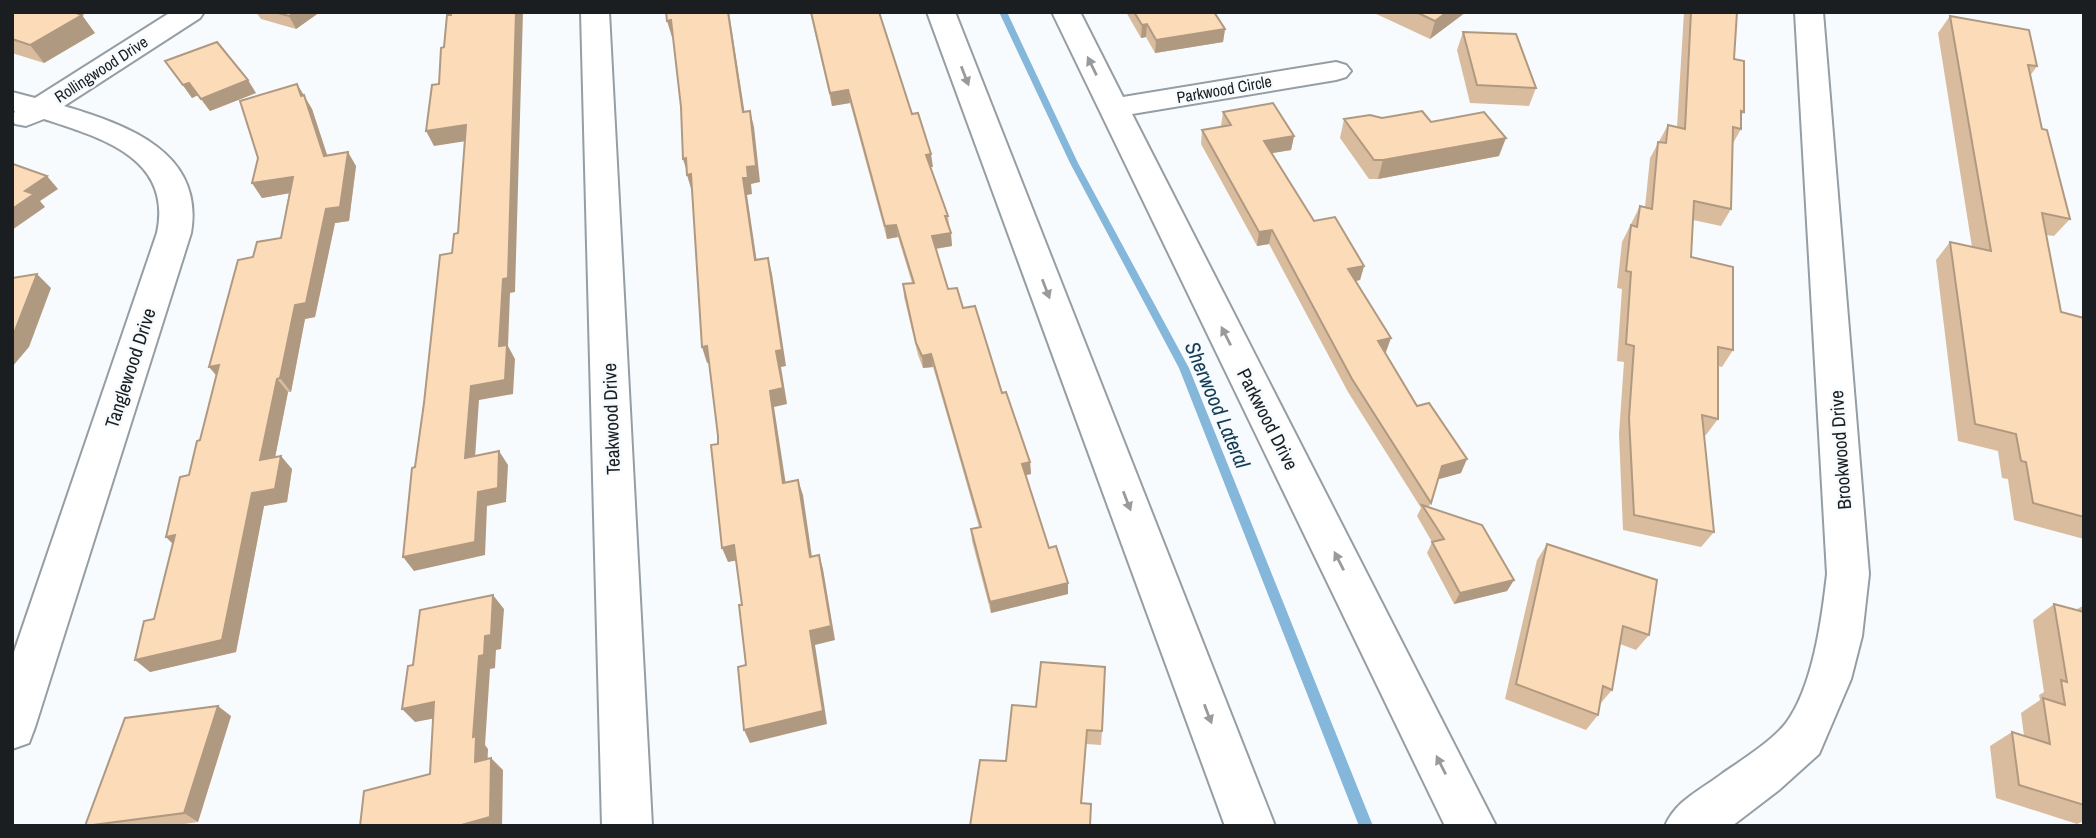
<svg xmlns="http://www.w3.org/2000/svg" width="2096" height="838" viewBox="0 0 2096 838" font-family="'Archivo Narrow',sans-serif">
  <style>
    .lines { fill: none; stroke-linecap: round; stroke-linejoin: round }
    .stream { fill: #84b7da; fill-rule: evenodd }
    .minor-casing { stroke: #959ea4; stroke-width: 4 }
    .minor { fill: #fff; fill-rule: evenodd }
    .wall { fill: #d9bc9e }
    .shaded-wall { fill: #b09981 }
    .building { fill: #fcdbb8; stroke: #b09981; stroke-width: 2 }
    .oneway { fill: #989a9b }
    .labels { text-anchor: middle; stroke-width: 5; stroke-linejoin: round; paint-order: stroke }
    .far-street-label { font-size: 16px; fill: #1a1e20; stroke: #f7fbfe }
    .street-label { font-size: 19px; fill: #1a1e20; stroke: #f7fbfe }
    .water-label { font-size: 21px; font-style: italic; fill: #123b54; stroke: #f7fbfe }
  </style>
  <rect width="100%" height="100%" fill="#f7fbfe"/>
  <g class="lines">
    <polygon class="stream" points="999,12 1007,12 1078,163 1189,368 1373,826 1359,826 1179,368 1070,163"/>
    <defs>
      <g id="minor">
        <path d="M 171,12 L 204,12 L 200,18 L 64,106 C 127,125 205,152 191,233 L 35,727 L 29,743 L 12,749 L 12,658 L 157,233 C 173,158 102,138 44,119 L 26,126 L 15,124 L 12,119 L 15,111 L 12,110 L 12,92 L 35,98 Z"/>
        <polygon points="581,12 609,12 652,826 602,826"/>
        <polygon points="927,12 955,12 1275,826 1225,826"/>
        <polygon points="1052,12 1080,12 1123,97 1336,62 1346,65 1351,71 1346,77 1336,80 1132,114 1496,826 1445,826"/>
        <path d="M 1795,12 L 1823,12 L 1869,574 L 1862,636 L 1851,679 L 1819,754 L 1779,790 L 1732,826 L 1665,826 C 1676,800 1701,790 1723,773 C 1742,760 1772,741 1786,723 C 1813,687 1822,618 1827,574 Z"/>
      </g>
    </defs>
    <use href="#minor" class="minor-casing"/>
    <use href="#minor" class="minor"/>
  </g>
  <g class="wall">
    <polygon points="12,12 95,33 44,63 12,53"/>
    <polygon points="256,12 320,12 296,29 261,19"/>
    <polygon points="810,12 879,12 912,114 933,167 930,167 948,216 952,246 936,249 948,289 963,308 1002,393 1030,462 1031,474 1025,475 1049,548 1068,594 991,613 972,541 971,529 979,527 954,439 933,367 923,368 918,355 904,297 903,284 912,283 898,237 887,239 850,103 832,106"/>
    <polygon points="1126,12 1214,12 1225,29 1223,42 1155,53 1146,37 1141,38"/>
    <polygon points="1372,12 1466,12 1430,39"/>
    <polygon points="1684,12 1737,12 1734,59 1744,112 1741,116 1741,129 1732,145 1731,209 1721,226 1693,220 1691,257 1733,350 1722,367 1718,366 1718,419 1706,435 1704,435 1714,532 1701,547 1623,530 1619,434 1624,362 1617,361 1622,289 1617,288 1622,242 1640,206 1645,207 1650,158 1668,125 1677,127"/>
    <polygon points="1950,16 2037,66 2030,76 2042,129 2070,219 2054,236 2046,235 2061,312 2084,318 2084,539 2014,520 2008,479 2002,478 1998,451 1958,441 1936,260 1950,242 1972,247 1938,33"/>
    <polygon points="1463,32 1536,88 1529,106 1470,103 1457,50"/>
    <polygon points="165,61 256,93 210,111 198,95 192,98"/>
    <polygon points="297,84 312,109 327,155 356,166 349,221 335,223 315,317 305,319 291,392 288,392 275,457 292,469 287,502 264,506 236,652 150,672 173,544 166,537 189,475 200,440 253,257 281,238 289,193 262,198 252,183"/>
    <polygon points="1223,112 1294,136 1291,150 1272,153 1314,221 1364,266 1360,280 1356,281 1386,352 1385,352 1417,406 1461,473 1438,479 1429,507 1514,580 1507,591 1454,604 1427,553 1432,542 1417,516 1421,508 1348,392 1269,244 1257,246 1201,144 1202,130 1221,127 1221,126"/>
    <polygon points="1382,118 1431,122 1499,156 1378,179 1369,179 1340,138 1344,119"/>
    <polygon points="1547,544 1649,635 1636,650 1620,644 1612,690 1600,704 1598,715 1586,730 1505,699 1537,560"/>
    <polygon points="2054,604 2076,610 2084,605 2084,821 2077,824 1996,798 1990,746 2012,732 2024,736 2021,713 2040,700 2039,695 2044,692 2033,620"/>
    <polygon points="1012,705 1102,731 1101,745 1086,744 1082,803 1006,761"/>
    <polygon points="231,716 198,822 171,826 85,826"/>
  </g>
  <g class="shaded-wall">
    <polygon points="295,12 320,12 296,29 289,16"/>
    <polygon points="516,12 523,12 515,292 510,293 508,346 515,359 513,394 479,400 474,472 465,458 471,386 499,346"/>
    <polygon points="728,12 729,12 747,128 743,112"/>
    <polygon points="1447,12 1466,12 1430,39 1435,21"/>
    <polygon points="82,15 95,33 44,63 30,45"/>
    <polygon points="671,20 675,36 672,37 667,21"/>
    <polygon points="1147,24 1146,37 1141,38 1142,25"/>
    <polygon points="1225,29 1223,42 1155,53 1156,40"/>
    <polygon points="248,80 256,93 210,111 201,99"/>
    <polygon points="189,83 198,95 192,98 183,85"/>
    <polygon points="297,84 312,109 332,170 324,156"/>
    <polygon points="848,90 850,103 832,106 830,93"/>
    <polygon points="750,111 754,127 760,182 751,184 752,194 747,195 759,276 755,260 743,178 747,167"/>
    <polygon points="466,125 473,140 434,146 426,131"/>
    <polygon points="1294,136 1291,150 1262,155 1264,141"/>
    <polygon points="1506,138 1499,156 1378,179 1383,160"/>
    <polygon points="348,152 356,166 349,221 335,223 315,317 305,319 291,392 280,378 295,305 326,209"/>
    <polygon points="931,154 933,167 927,167 926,155"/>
    <polygon points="686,158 688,175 683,159"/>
    <polygon points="691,174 692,192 687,175"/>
    <polygon points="47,176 58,189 40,201 45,207 12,230 12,209 25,191"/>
    <polygon points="293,177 302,191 262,198 252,183"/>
    <polygon points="896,225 898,237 887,239 885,226"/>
    <polygon points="1272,230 1269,244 1257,246 1259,232"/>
    <polygon points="951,233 952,246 933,249 932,236"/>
    <polygon points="768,258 772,274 786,366 781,367 787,404 774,407 788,498 783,483 770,391 776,351"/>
    <polygon points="1364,266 1360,280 1345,283 1348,269"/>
    <polygon points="37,274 51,288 29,347 12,367 12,335"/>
    <polygon points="1391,338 1386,352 1373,355 1378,341"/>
    <polygon points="707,346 713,362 707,363 702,347"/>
    <polygon points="931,354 933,367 923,368 922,356"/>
    <polygon points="219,365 221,381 209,367"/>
    <polygon points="277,379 288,392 272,473 260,460"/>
    <polygon points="499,451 508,465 506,502 487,506 485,555 414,571 403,557 478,492"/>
    <polygon points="281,456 292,469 287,502 264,506 236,652 150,672 135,660 252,493"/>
    <polygon points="1467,459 1461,473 1436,480 1442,466"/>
    <polygon points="1030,462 1031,474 1022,476 1022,464"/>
    <polygon points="798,480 803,495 814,571 810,557"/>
    <polygon points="175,535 179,550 166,537"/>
    <polygon points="734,545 739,560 728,562 722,548"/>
    <polygon points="819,555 823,569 835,640 815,645 827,724 750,743 744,730 810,631"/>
    <polygon points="1514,580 1507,591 1454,604 1460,593"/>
    <polygon points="1068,583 1068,594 991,613 990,602"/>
    <polygon points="493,595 504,609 501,649 496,650 495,668 490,669 485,745 488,749 487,774 475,762 473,737 479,656"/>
    <polygon points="434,702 447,716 415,722 402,709"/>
    <polygon points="218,706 231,716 198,822 184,813"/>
    <polygon points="491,758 503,770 502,826 458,826"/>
  </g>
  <g class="building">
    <polygon points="12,12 73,12 82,15 30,45 12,39"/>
    <polygon points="274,12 295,12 289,16"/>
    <polygon points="451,12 516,12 508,278 503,279 499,346 507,345 505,380 471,386 465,458 499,451 498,488 478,492 475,542 403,557 412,468 415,467 424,403 440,255 452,253 454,234 458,233 466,125 426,131 432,85 439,84 441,48 444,47 447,15 451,15"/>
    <polygon points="666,12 728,12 743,112 750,111 756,166 747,167 748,178 743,178 755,260 768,258 782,350 776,351 783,388 770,391 783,483 798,480 810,557 819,555 831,626 810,631 823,711 744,730 738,667 746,665 739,605 742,605 734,545 722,548 711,445 718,444 718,436 707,346 702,347 691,174 687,175 686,158 683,159 681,107 671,20 667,21"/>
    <polygon points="811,12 879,12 912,114 918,113 931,154 926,155 948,216 945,216 951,233 932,236 948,289 957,288 963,308 975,306 1002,393 1006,392 1030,462 1022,464 1049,548 1056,546 1068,583 990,602 971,529 981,527 952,427 931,354 922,356 916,343 903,284 914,283 896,225 885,226 848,90 830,93"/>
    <polygon points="1134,12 1214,12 1225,29 1156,40 1147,24 1142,25"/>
    <polygon points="1416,12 1447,12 1435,21"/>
    <polygon points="1691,12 1737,12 1734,59 1744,61 1744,112 1741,111 1741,129 1733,127 1731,209 1694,201 1691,257 1733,267 1733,350 1718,347 1718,419 1702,415 1714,532 1634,515 1629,418 1634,346 1626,344 1631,272 1626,271 1631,225 1637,227 1640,206 1652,209 1658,142 1666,143 1668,125 1685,129"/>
    <polygon points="1950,16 2029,30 2037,66 2028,65 2042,129 2047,130 2070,219 2042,213 2061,312 2084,318 2084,517 2033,503 2026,462 2021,461 2016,434 1975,424 1950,242 1991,251"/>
    <polygon points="1463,32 1516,34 1536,88 1477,85"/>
    <polygon points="217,42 248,80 201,99 189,83 183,85 165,61"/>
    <polygon points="297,84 301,96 304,95 324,156 348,152 340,207 326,209 306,303 295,305 280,378 277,379 260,460 281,456 275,489 252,493 222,640 135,660 144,621 154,619 175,535 166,537 180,477 189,475 197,441 200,440 219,365 209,367 238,260 253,257 257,242 281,238 293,177 252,183 258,158 240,101"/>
    <polygon points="1273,103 1294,136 1264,141 1314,221 1335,217 1364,266 1348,269 1391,338 1378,341 1417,406 1429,403 1467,459 1442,466 1431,503 1352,379 1272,230 1259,232 1202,130 1231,125 1223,112"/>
    <polygon points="1422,111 1431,122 1484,112 1506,138 1383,160 1374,160 1344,119 1370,115 1382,118"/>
    <polygon points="13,164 47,176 25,191 34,194 12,209 12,165"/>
    <polygon points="37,274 14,333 12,335 12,278"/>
    <polygon points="1422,505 1482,525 1514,580 1460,593 1432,542 1444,539"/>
    <polygon points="1547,544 1657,580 1649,635 1623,626 1612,690 1603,686 1598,715 1516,684"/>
    <polygon points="493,595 491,635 485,636 484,655 479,656 473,737 476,736 475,762 491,758 490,817 458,826 360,826 364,791 430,774 434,702 402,709 408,666 413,665 420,610"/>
    <polygon points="2054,604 2084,612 2084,805 2019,785 2012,732 2050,744 2043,698 2065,705 2061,680 2067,682"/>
    <polygon points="1041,662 1105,667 1102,731 1087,730 1081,803 1091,804 1090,826 970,826 980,760 1006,761 1012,705 1036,707"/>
    <polygon points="218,706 184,813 85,826 125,718"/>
  </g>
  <defs><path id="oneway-solid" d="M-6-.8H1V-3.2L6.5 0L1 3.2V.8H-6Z" transform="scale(1.75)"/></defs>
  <g class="oneway">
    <use href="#oneway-solid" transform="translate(1092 66) rotate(-116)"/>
    <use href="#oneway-solid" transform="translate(965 76) rotate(69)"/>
    <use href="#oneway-solid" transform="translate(1046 289) rotate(69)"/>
    <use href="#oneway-solid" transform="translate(1226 336) rotate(-117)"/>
    <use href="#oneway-solid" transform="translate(1127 501) rotate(69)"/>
    <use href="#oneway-solid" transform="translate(1339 561) rotate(-117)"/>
    <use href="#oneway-solid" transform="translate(1208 714) rotate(69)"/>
    <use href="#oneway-solid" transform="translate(1441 765) rotate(-117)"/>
  </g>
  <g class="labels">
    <g class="far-street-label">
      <text transform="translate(101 69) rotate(-33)" y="6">Rollingwood Drive</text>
      <text transform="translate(1224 89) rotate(-10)" y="6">Parkwood Circle</text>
    </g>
    <g class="street-label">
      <text transform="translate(130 368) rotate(-72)" y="7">Tanglewood Drive</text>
      <text transform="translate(611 419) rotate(-92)" y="7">Teakwood Drive</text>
      <text transform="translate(1268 419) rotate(63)" y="7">Parkwood Drive</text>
      <text transform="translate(1840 450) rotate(-94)" y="7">Brookwood Drive</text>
    </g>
    <g class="water-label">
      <text transform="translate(1217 405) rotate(67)" y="7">Sherwood Lateral</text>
    </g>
  </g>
  <rect width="2096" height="838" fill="none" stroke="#1a1e20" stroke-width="28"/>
</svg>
